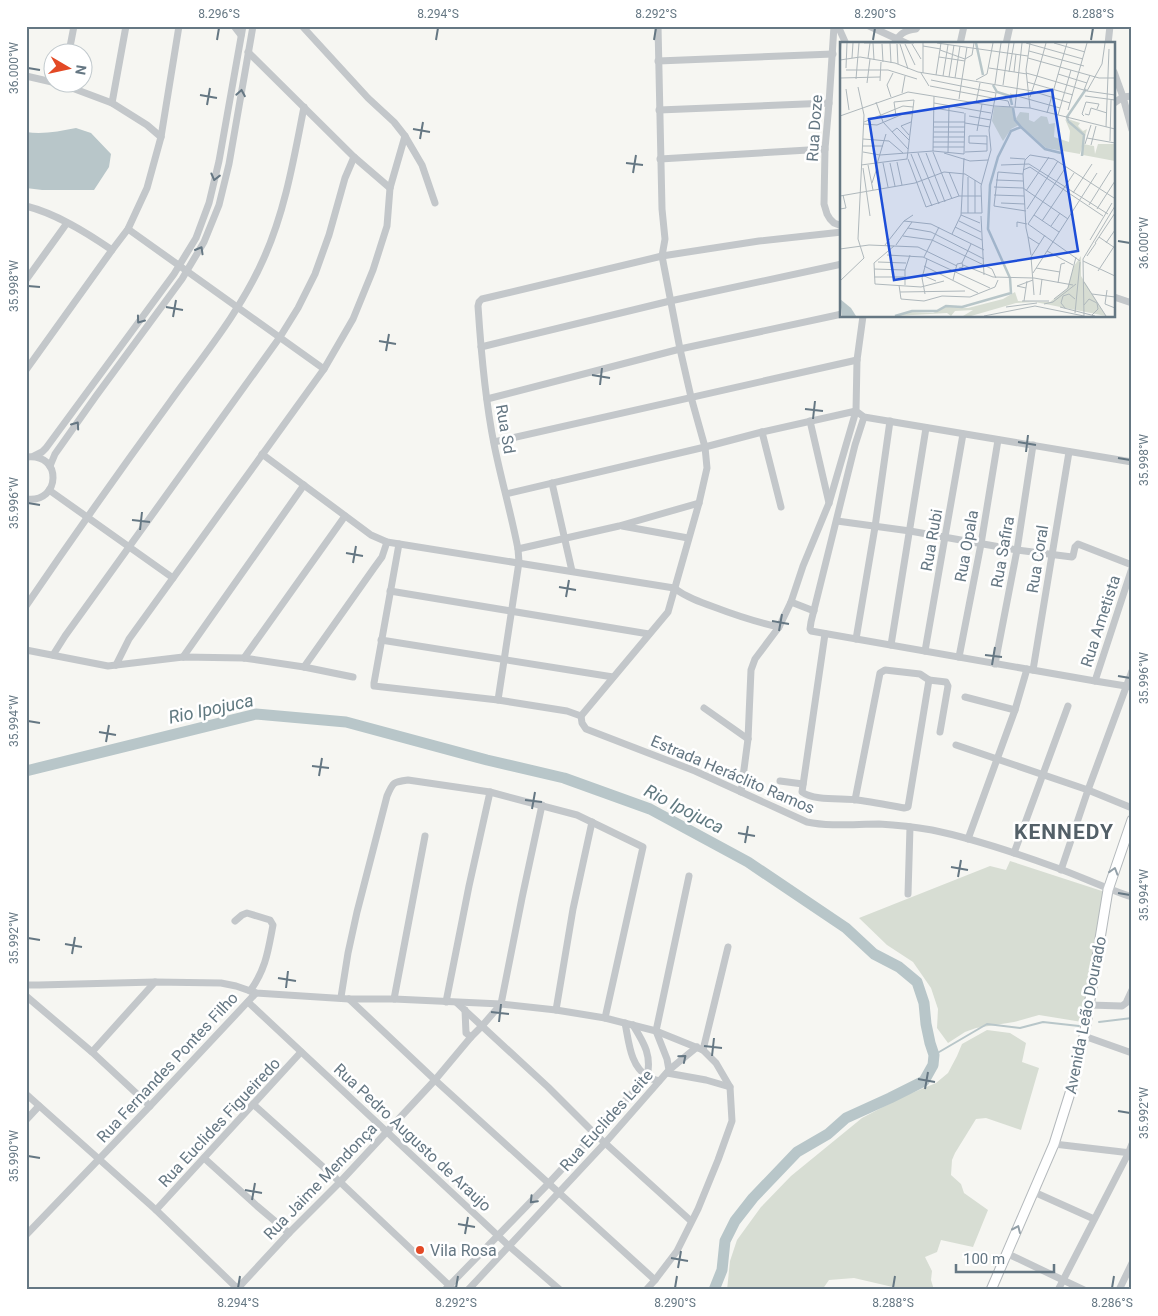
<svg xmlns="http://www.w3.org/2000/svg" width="1158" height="1316" viewBox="0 0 1158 1316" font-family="Roboto,sans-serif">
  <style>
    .green { fill: #d7ddd3 }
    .water { fill: #b8c6c9 }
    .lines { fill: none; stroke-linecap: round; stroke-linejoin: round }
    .stream { stroke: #b8c6c9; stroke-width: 2 }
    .river { stroke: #b8c6c9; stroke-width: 11 }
    .major-casing { stroke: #b4b9bc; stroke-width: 11 }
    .minor { stroke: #c3c7ca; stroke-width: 7 }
    .major { stroke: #fff; stroke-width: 9 }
    .oneway { stroke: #657783 }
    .oneway2 { stroke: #93a0a8 }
    .ticks { fill: none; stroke: #657783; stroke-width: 2 }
    .poi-dot { fill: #e34925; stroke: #fff; stroke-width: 2 }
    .labels { text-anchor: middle; stroke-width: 5; stroke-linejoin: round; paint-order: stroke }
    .street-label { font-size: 16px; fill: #657783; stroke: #fff }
    .poi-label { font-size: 16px; fill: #657783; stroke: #fff; text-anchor: start }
    .water-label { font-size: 18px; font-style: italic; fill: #607980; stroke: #fff }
    .district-label { font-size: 21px; font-weight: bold; letter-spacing: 1px; fill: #536068; stroke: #fff }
    .inset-river { fill: none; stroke: #b8c6c9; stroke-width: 2.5 }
    .inset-road { fill: none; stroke: #afb8bc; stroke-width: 1 }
    .view { fill: #1d4ed8; fill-opacity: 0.15; stroke: #1d4ed8; stroke-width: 2.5 }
    .inset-edge { fill: none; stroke: #657783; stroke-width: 2.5 }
    .neatline { fill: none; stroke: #657783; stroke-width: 2 }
    .ticks-label { font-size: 12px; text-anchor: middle; fill: #657783 }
  </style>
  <rect width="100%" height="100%" fill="#f6f6f2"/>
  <g class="green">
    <polygon points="1010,861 1105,892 1082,1022 1039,1015 1014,1022 976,1028 965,1032 948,1043 937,1028 938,1009 931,988 913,962 887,945 859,918 990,866 1006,870"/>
    <polygon points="987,1030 1010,1033 1026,1043 1022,1062 1039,1068 1021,1130 986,1118 976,1119 955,1153 952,1160 951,1175 961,1184 964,1193 988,1210 973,1247 941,1240 937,1252 925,1257 932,1271 931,1280 934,1290 901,1290 897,1288 854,1278 829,1280 822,1290 727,1290 730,1261 737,1240 761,1207 791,1176 862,1118 902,1097 936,1083 948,1073 957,1056 962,1044"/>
  </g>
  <path class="water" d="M 76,128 L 91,133 L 111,154 L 109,167 L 94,190 L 42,190 L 26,188 L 26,132 C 43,135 59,131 76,128 Z"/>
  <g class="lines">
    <g class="stream">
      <polyline points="1099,1022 1132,1018"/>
      <polyline points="934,1055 987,1024 1020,1028 1043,1022 1079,1026"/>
    </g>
    <polyline class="river" points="26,771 256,714 346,722 487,760 564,778 650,809 748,862 846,928 874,954 899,967 917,982 924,1003 926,1024 930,1043 934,1055 933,1065 924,1081 890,1098 846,1118 828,1134 797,1152 753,1198 735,1221 725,1241 722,1270 714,1290"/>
    <defs>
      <polyline id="major" points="991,1290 1054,1144 1071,1090 1084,1036 1108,890 1132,820"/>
    </defs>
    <use href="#major" class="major-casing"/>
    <g class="minor">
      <polyline points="234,26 241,35"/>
      <polyline points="302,26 368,98 394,122 405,136 422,165 435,203"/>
      <polyline points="834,26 829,103 825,149 824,204 827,214 830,219 834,223 842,226"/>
      <polyline points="838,26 846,44"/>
      <polyline points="869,26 908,44"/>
      <path d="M 894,44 C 899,34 905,30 916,29 L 918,26"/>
      <polyline points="960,44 964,26"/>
      <polyline points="1006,44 1010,26"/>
      <polyline points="1108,44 1110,26"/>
      <polyline points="69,52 74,26"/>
      <polyline points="248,52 354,157 390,188"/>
      <polyline points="658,61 833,54"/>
      <polyline points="1114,72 1123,97 1132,130"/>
      <polyline points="26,76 52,82"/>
      <polyline points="54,82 64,85 112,103 147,125 161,137"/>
      <polyline points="112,103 126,26"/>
      <polyline points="1114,103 1123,97 1132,96"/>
      <polyline points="659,110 829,103"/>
      <polyline points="660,159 825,149"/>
      <path d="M 26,206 C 57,214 86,232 112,250"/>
      <polyline points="128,229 324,369"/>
      <polyline points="26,280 67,223"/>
      <polyline points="1114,297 1132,303"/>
      <polyline points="863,316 857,360 856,411 864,417 1132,462"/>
      <polyline points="481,347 670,301 842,264"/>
      <polyline points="26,370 112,250 128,229 147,188 161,137 179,26"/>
      <polyline points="487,399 680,349 842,314"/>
      <polyline points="864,417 855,445 811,622 810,629 811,631 1095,681"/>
      <polyline points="810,421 829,503"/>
      <polyline points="762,432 781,507"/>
      <polyline points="494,442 857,360"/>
      <path d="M 262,454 L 371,535 L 387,542 L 674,588 C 686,597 700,602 714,607 C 735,615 756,622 779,627"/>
      <polyline points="34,456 42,452 46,448 174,274 196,238 209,203 219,161 243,26"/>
      <path d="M 26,457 C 63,452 61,504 26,499"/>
      <polyline points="50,466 55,454 96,396 182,279 204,242 219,205 229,164 253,26"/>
      <polyline points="552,483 572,571"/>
      <polyline points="49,490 173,578"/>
      <polyline points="506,494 705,447 762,432 856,411 829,503 803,566 791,602 779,627 755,659 751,670 748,739 741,792"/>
      <polyline points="837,521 910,531 1017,550 1072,557 1073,556 1075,547 1078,544 1132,565"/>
      <polyline points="622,526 688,538"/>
      <polyline points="399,544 374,683 374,686 498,700 567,711 581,716"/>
      <polyline points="518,549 619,526 699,503"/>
      <polyline points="1132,568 1095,681 1132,687"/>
      <polyline points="390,591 649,634"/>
      <polyline points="791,602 814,611"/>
      <path d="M 26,606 C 73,537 121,469 170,402 C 203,356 240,312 263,260 C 285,212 294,158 304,107"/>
      <path d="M 825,634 L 802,792 C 814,801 842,798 857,800 C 872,802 888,805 904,808 L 908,807 L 929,680 L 920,674 L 885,670 L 880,673 L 855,800"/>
      <polyline points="856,639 875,527 890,421"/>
      <polyline points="381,640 613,677"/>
      <polyline points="891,645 926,428"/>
      <polyline points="26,650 108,666 183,657 244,658 304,667 353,677"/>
      <polyline points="925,651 963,434"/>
      <polyline points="53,655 65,636 280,337 298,308 315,274 329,235 345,178 354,157"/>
      <polyline points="183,657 304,485"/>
      <polyline points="959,657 981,544 998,440"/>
      <polyline points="244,658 345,516"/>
      <polyline points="995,664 1017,550 1033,445"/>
      <polyline points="116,665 129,639 324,369 353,319 373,270 387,226 390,188 405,136"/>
      <polyline points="304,667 374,568 382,557 387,542"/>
      <polyline points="1033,670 1069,452"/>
      <polyline points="929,680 946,682 948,686 940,732"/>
      <polyline points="965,697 1015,710"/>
      <path d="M 498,700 L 519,562 L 518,549 C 511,513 501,479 494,444 C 485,399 481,352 478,306 L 479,302 L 482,299 L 662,256 L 759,241 L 842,232"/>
      <polyline points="704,708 748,739"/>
      <polyline points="581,716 668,612 699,503 707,468 705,447 691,397 680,349 662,256 665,239 662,209 658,26"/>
      <path d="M 581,716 L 582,723 L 586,729 L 695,771 L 807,822 C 830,827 855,824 879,824 C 897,825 915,827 932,830 C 976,839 1019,854 1060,869 C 1084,878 1107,889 1132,897"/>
      <polyline points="956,745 1088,790 1132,808"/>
      <polyline points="780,781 803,784"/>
      <polyline points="968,839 1015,710 1027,669"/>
      <polyline points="1014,853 1068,706"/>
      <polyline points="1061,870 1088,790 1132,671"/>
      <polyline points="908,894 910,827"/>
      <path d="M 235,921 L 242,915 L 247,913 L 270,920 L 273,925 C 268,951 266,969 250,991"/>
      <polyline points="26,985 39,985 155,982"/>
      <polyline points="26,996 92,1052 150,1106"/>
      <path d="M 341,997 L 348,953 L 357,912 L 387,796 C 393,782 393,782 408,780 L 490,792 L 577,815 L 643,847 L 605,1018"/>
      <polyline points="349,999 435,1080 655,1280"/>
      <polyline points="394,999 425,836"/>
      <polyline points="248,1002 509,1246 560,1290"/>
      <polyline points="446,1002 469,886 490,792"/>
      <polyline points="457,1003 548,1087 594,1133 691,1221"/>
      <polyline points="1089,1005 1122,1006 1126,1003 1132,990"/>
      <polyline points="465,1010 466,1033 471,1037"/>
      <polyline points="556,1010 573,909 592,822"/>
      <path d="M 625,1023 C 629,1042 630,1066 648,1077 C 651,1079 656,1080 659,1081"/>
      <polyline points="1084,1036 1132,1053"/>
      <polyline points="703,1050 728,947"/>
      <polyline points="92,1052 155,982 221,983 236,986 256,993 349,999 394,999 501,1004 556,1010 605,1018 656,1031 703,1050 716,1063 730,1087 732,1121 718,1160 698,1209 677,1251 655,1280 646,1290"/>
      <polyline points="669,1070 697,1047"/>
      <polyline points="667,1073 706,1080 730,1087"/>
      <polyline points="26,1094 156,1210 239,1290"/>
      <polyline points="253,1104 340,1182 454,1290"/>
      <polyline points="26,1120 39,1106"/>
      <polyline points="1054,1144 1131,1153"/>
      <polyline points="204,1158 257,1206 289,1233"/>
      <polyline points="1034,1192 1094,1219"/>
      <polyline points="156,1210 301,1052"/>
      <polyline points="26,1235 150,1106 256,993"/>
      <polyline points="1006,1253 1084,1290"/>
      <polyline points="238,1288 289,1233 340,1182 435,1080 471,1037 482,1026 501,1004 522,898 542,805"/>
      <path d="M 445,1290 L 548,1184 L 647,1077 C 652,1055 644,1043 633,1025"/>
      <polyline points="468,1290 605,1143 669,1070 667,1059 656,1031 689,876"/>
      <polyline points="1058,1290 1128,1154 1132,1144"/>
      <polyline points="1119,1290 1132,1263"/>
    </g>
    <use href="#major" class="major"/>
  </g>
  <defs><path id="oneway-chevron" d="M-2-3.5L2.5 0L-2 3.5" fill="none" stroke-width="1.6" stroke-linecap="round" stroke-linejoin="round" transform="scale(1.25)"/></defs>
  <g class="oneway">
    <use href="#oneway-chevron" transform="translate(241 93) rotate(-80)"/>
    <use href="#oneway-chevron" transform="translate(215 177) rotate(104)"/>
    <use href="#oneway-chevron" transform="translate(200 250) rotate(-60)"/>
    <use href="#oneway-chevron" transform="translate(140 320) rotate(126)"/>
    <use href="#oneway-chevron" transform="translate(76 425) rotate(-55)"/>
    <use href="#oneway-chevron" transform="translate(683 1058) rotate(-40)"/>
    <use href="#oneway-chevron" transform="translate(533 1200) rotate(134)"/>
  </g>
  <g class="oneway2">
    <use href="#oneway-chevron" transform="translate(1114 871) rotate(-73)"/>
    <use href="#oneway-chevron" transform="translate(1017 1229) rotate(-66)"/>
  </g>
  <path class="ticks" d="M 217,40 L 219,28M 436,40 L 438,28M 654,40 L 656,28M 873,40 L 875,28M 1091,40 L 1093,28M 28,68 L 40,70M 200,95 L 217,98M 207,105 L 210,88M 413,129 L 430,132M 420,139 L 423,122M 626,163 L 643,165M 633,173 L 636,155M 1118,241 L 1130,243M 28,286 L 40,287M 166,307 L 183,310M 173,317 L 176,300M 379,341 L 396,344M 386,351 L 389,334M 592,375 L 610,378M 600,385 L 602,368M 805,409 L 823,411M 813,419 L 815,401M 1018,442 L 1036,445M 1026,452 L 1028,435M 1118,458 L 1130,460M 28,503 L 40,505M 132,520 L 150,522M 140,530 L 142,512M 346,553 L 363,556M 353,563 L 356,546M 559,587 L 576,590M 566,597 L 569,580M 772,621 L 789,624M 779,631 L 782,614M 985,655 L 1002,657M 992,665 L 995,647M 1118,676 L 1130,678M 28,721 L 40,723M 99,732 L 116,735M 106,742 L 109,725M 312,766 L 329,768M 319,776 L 322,758M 525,800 L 542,802M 532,809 L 535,792M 738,833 L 755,836M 745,843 L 748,826M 951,867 L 968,870M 958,877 L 961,860M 1118,893 L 1130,895M 28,938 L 40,940M 65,944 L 82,947M 72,954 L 75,937M 278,978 L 296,981M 286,988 L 288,971M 491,1012 L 509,1014M 499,1022 L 501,1004M 704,1046 L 722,1048M 712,1056 L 714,1038M 918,1079 L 935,1082M 925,1089 L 928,1072M 1118,1111 L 1130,1113M 28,1156 L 40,1158M 245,1190 L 262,1193M 252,1200 L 255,1183M 458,1224 L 475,1227M 465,1234 L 468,1217M 671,1258 L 688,1261M 678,1268 L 681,1251M 238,1288 L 240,1276M 456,1288 L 458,1276M 675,1288 L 677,1276M 893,1288 L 895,1276M 1112,1288 L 1114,1276"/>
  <circle class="poi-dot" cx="420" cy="1250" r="5"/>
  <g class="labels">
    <g class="street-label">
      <text transform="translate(814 128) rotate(-86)" y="6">Rua Doze</text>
      <text transform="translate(506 429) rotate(80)" y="6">Rua Sd</text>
      <text transform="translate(931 540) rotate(-80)" y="6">Rua Rubi</text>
      <text transform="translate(966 546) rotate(-80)" y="6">Rua Opala</text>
      <text transform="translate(1002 552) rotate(-80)" y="6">Rua Safira</text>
      <text transform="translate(1037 559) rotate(-81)" y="6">Rua Coral</text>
      <text transform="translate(1100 621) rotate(-72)" y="6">Rua Ametista</text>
      <text transform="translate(733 774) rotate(23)" y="6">Estrada Heráclito Ramos</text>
      <text transform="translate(1085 1015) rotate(-79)" y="6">Avenida Leão Dourado</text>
      <text transform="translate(167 1067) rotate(-47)" y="6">Rua Fernandes Pontes Filho</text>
      <text transform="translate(606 1120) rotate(-48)" y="6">Rua Euclides Leite</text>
      <text transform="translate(219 1122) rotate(-47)" y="6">Rua Euclides Figueiredo</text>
      <text transform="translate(413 1137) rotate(43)" y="6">Rua Pedro Augusto de Araujo</text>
      <text transform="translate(320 1181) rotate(-46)" y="6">Rua Jaime Mendonça</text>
    </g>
    <g class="poi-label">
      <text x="430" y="1256">Vila Rosa</text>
    </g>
    <g class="water-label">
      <text transform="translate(211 709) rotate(-12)" y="6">Rio Ipojuca</text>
      <text transform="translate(684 809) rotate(27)" y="6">Rio Ipojuca</text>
    </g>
    <g class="district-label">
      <text x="1064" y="839">KENNEDY</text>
    </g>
  </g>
  <g transform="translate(840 42)">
    <rect width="275" height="275" fill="#f6f6f2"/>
    <path d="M 154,65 L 173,65 L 175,78 L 180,70 L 189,71 L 189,78 L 194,80 L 201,74 L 207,75 L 209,82 L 215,81 L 214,95 L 229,100 L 230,89 L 225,77 L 244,95 L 228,77 L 240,81 L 238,84 L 243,89 L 247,87 L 240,112 L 206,106 L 176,79 L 179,83 L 171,87 L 163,99 L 152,79 ZM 243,102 L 254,104 L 255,112 L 258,102 L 275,102 L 275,119 L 243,113 ZM 241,214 L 241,234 L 266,274 L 195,260 L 176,261 L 131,274 L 123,274 L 133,268 L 115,269 L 111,274 L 107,271 L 56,274 L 70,270 L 93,271 L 107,264 L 128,266 L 163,257 L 175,250 L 178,259 L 210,260 L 227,247 L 234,224 Z" fill="#d7ddd3"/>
    <path d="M 0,257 L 11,266 L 16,274 L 2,274 Z" fill="#b8c6c9"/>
    <path class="inset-river" d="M 136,1 L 143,33M 153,43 L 157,50 L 170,54 L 172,63M 173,66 L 175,78 L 181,85M 228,79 L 244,93 L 242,114M 228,79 L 227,75 L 246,47M 55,274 L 72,269 L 97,269 L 106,264 L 122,265 L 171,251 L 170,236 L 148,187 L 150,143 L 158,115 L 171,89 L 181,85 L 205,107 L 221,111"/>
    <path class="inset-road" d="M 24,1 L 74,1M 33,1 L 34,18M 50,1 L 51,21M 97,1 L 188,14M 186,1 L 243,17M 190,1 L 186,28 L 190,66M 214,1 L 245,10M 42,2 L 43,20M 57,2 L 58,22M 60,2 L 68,27M 65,2 L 75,23M 72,2 L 81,17M 83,4 L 101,7M 100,8 L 125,17 L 132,13 L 134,1M 189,9 L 244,24M 99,15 L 125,19M 12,16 L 13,1M 28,16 L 30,1M 188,16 L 259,36 L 275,36M 0,17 L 1,1M 0,18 L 20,15 L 55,21 L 78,30 L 122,37 L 127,5M 6,26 L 7,1M 149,26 L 187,32M 6,28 L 48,28 L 77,37M 169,30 L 174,1M 174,30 L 176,12M 81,31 L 89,44M 83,31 L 83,1M 186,31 L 197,34 L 206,1M 218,32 L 247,41M 96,33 L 101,1M 103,34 L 108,3M 109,35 L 114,3M 0,36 L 40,35M 115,36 L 120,4M 16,37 L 19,1M 91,38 L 156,51 L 149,88 L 151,108 L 141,144 L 142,171 L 121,171M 136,38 L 147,32 L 153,1M 40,39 L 41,20M 187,40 L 233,53M 27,41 L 30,17M 155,42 L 161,1M 163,43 L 169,1M 90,44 L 168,59 L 170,65M 6,47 L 9,68M 244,48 L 250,33M 247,49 L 262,22 L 265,1M 62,51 L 65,34M 170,52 L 220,66M 245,54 L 275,58M 51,55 L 47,43 L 53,31M 190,55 L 192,49 L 230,61M 119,57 L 122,37 L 192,49 L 197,34 L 247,49 L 275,53M 36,60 L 43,80 L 68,107M 94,61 L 151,71M 136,61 L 140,41M 175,65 L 182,1M 94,66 L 124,71M 228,68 L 247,1M 207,71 L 227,1M 245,72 L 249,73 L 251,66 L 267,71M 218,73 L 231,28M 0,74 L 68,50 L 154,64 L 190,66 L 275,87M 129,74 L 151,78M 244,74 L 242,72 L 246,60 L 259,62 L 257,67M 24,80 L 63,64 L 73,65M 94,80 L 125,80M 125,81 L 150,85M 24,82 L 37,83 L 63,72 L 72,72M 94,85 L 125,85M 266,85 L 269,7M 137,89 L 142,62M 52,90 L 57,86 L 69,98M 94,90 L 125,90M 69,93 L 61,84 L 71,80M 93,95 L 124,95M 247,96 L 275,101M 23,97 L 49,99 L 63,111M 270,99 L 271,58M 93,100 L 124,100M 245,102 L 251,83M 251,103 L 256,84M 22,104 L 43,104M 93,105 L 124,105M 93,109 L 94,54M 23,110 L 40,113M 93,110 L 112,157M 108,110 L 109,64M 125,110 L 147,109 L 147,94 L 129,94 L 129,101 L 147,102M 78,111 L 99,162M 86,111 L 105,160M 104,111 L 130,119 L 148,118M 71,112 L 92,164M 40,113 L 93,109 L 124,112 L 125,71M 170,116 L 185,117M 68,117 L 86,165 L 119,154 L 141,154M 57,120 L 62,143M 43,121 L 48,145M 50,121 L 55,144M 21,123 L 67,117 L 74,58 L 54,60 L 56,74M 28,123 L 33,148M 161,123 L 189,122 L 268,172M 23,126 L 30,174M 183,128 L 190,125 L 263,174M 109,130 L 119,154M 183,132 L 158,130 L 154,164 L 186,169M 156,138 L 183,139M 32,141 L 37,126M 154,145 L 183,146 L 228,177M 41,147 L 37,122 L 46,92M 186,149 L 209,115M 233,151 L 252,122M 154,153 L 184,154M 0,154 L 75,141 L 104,130 L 125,132 L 141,142M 161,161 L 185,162M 249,163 L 271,128M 0,167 L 6,166 L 3,153M 187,167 L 218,119M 257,167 L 275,139M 128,171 L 128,135M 135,171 L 135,138M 121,173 L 140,181M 194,173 L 219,190M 141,174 L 144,233M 64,179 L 91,182 L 144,208M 119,179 L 141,190M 202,179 L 234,131M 188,182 L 226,125M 188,182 L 240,219M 211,184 L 220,171M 115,185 L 142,198M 177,185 L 177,180 L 187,182M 68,186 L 91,190 L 144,217M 112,192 L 121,173 L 124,116M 63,194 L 92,198 L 152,227 L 156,236M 188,195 L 191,213M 259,195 L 275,206M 250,198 L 272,161M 255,201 L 275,171M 266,201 L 275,188M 199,202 L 188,195 L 186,186 L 183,132 L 185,118 L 190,113 L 214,117 L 274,156M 45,203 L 64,179 L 73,173M 56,203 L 72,180M 54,204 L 34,221 L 35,242 L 81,245 L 104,239M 0,207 L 29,203 L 78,205 L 117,224M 207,209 L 233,223M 47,213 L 83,215 L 150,246M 247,214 L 256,201M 84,215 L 99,185M 243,219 L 275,234M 38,220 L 66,221M 122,221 L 131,202M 123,223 L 153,235 L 194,236 L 233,243M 84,224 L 138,251M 196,226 L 220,230M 34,227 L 65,228M 258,229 L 275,203M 193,231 L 257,131M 82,233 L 96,239M 34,235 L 64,235M 113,238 L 117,222 L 122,221 L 123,225 L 119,226M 0,239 L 24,216 L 18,197 L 24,73 L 18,45M 244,240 L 266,274M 218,241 L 221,222 L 225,221M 59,243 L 61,257 L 84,259 L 102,254 L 130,255 L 155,245 L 158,238M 65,243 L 65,228 L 70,213M 186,246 L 177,244 L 193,238M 267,248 L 265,262 L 275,266M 60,250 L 125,249M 85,252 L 82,236 L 87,217M 252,252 L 275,255M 194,253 L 191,215 L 205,193M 200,253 L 202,237M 214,257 L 228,246 L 236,215M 182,259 L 209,259M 184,259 L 187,239M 204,262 L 213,260 L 236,242M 244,263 L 249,257 L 257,261 L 258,267 L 252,273M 166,265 L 197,261M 220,265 L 255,274M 225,266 L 221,261 L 223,254 L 229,252 L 235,257M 235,271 L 240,220M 144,274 L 195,264 L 244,274 L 243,217 L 275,164"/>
    <path class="view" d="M 212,48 L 238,209 L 54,238 L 29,77 Z"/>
    <rect width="275" height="275" class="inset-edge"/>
  </g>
  <rect width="1158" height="1316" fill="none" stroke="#ffffff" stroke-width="55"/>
  <g transform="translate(68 68) rotate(99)"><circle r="24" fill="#ffffff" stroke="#c1c9cd"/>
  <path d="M0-4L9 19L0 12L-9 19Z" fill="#e34925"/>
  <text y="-8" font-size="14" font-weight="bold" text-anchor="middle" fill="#657783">N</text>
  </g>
  <path d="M956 1264v8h98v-8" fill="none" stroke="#657783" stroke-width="2.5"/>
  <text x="963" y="1264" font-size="15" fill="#657783" stroke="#ffffff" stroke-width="4" paint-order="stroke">100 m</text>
  <rect x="28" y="28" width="1102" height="1260" class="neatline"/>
  <g class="ticks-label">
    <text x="219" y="18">8.296°S</text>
    <text x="438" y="18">8.294°S</text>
    <text x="656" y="18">8.292°S</text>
    <text x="875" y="18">8.290°S</text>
    <text x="1093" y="18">8.288°S</text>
    <text transform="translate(14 68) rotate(-90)" y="4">36.000°W</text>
    <text transform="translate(1144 243) rotate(-90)" y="4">36.000°W</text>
    <text transform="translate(14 286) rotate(-90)" y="4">35.998°W</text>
    <text transform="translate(1144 460) rotate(-90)" y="4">35.998°W</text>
    <text transform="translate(14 503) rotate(-90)" y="4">35.996°W</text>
    <text transform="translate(1144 678) rotate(-90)" y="4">35.996°W</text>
    <text transform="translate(14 721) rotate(-90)" y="4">35.994°W</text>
    <text transform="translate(1144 895) rotate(-90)" y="4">35.994°W</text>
    <text transform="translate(14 938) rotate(-90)" y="4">35.992°W</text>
    <text transform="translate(1144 1113) rotate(-90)" y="4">35.992°W</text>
    <text transform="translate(14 1156) rotate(-90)" y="4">35.990°W</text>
    <text x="238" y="1307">8.294°S</text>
    <text x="456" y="1307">8.292°S</text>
    <text x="675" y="1307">8.290°S</text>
    <text x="893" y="1307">8.288°S</text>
    <text x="1112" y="1307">8.286°S</text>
  </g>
</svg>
